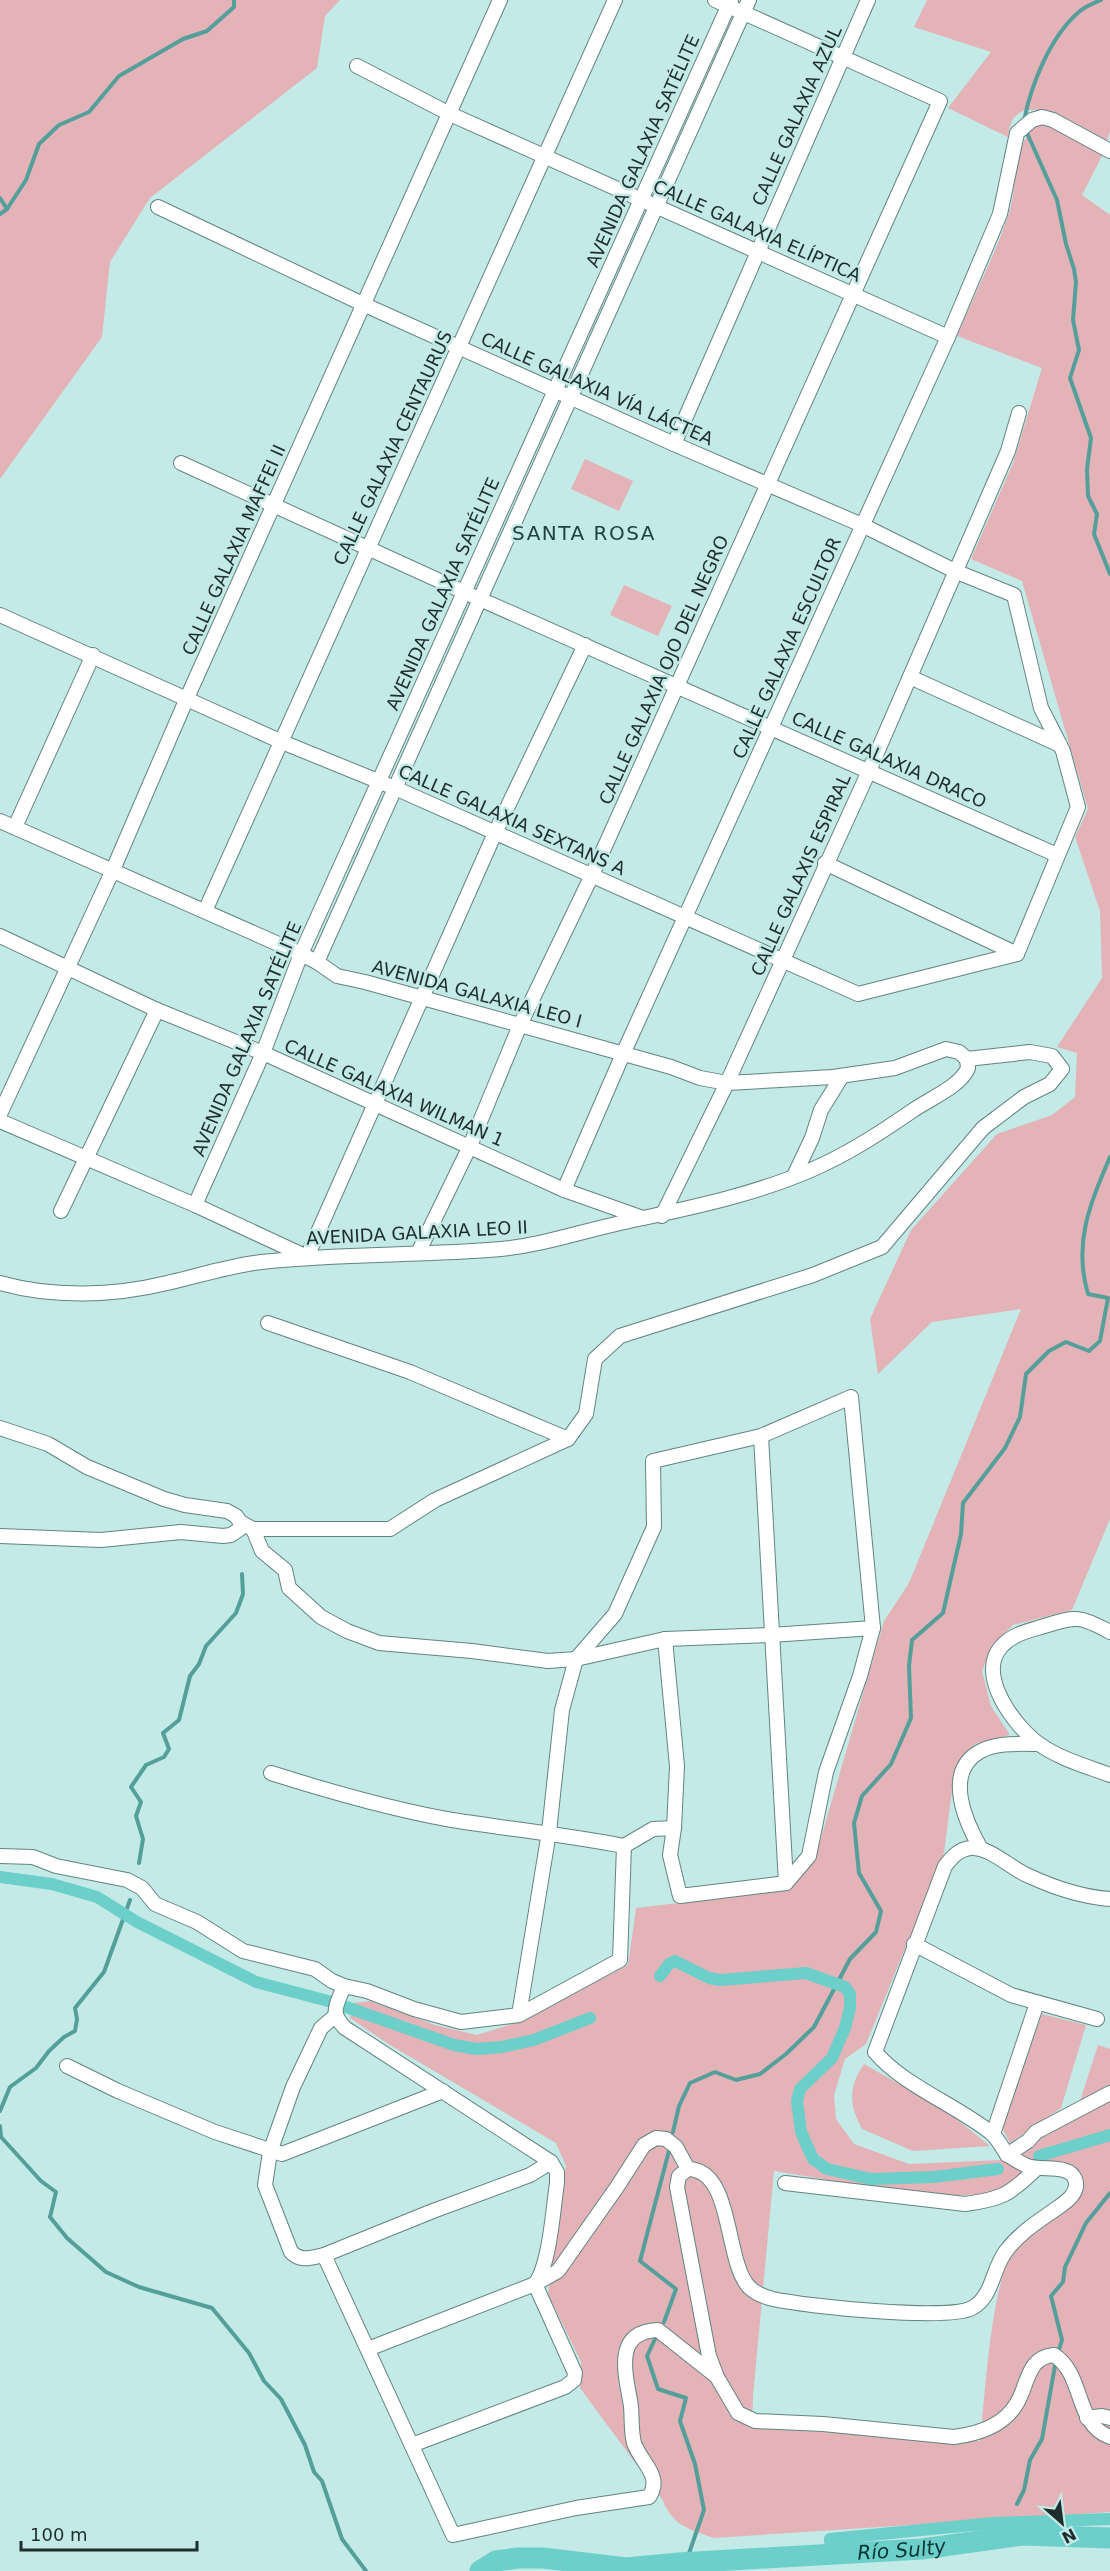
<svg xmlns="http://www.w3.org/2000/svg" width="1110" height="2571" viewBox="0 0 1110 2571" font-family="'DejaVu Sans',sans-serif">
  <style>
    .green { fill: #e3b3b7 }
    .lines { fill: none; stroke-linecap: round; stroke-linejoin: round }
    .stream { stroke: #559f9b; stroke-width: 4 }
    .canal { stroke: #6ccfca; stroke-width: 12 }
    .river { stroke: #6ccfca; stroke-width: 21 }
    .minor-casing { stroke: #618482; stroke-width: 16 }
    .minor { stroke: #fff; stroke-width: 14 }
    .labels { text-anchor: middle; stroke-width: 5; stroke-linejoin: round; paint-order: stroke }
    .street-label { font-size: 18px; fill: #1f2e2d; stroke: #c3eae7 }
    .neighbourhood-label { font-size: 20px; letter-spacing: 1.5px; fill: #1f4240; stroke: #c3eae7 }
    .water-label { font-size: 20px; font-style: italic; fill: #023433; stroke: #c3eae7 }
  </style>
  <rect width="100%" height="100%" fill="#c3eae7"/>
  <g class="green">
    <polygon points="0,0 340,0 325,16 317,68 150,198 110,262 102,337 0,479"/>
    <path d="M 927,0 L 1110,0 L 1110,131 L 1107,141 C 1086,130 1026,89 1011,123 C 1009,127 1009,133 1008,137 L 948,108 L 991,52 L 914,27 Z"/>
    <path d="M 1043,123 L 1103,154 L 1082,195 L 1110,215 L 1110,1519 L 1072,1610 L 1013,1625 L 992,1646 L 982,1671 L 991,1706 L 1010,1735 L 975,1744 L 954,1775 L 944,1853 L 866,2044 L 845,2059 L 834,2095 L 836,2119 L 854,2144 L 909,2164 L 1001,2160 L 1024,2169 L 1018,2183 L 990,2194 L 950,2196 L 853,2184 L 774,2171 L 753,2396 L 752,2428 L 980,2441 C 985,2399 991,2269 1019,2243 C 1037,2227 1060,2215 1079,2199 L 1081,2184 L 1073,2165 L 1040,2163 L 1017,2156 L 1042,2135 L 1110,2101 L 1110,2512 L 714,2538 C 688,2529 673,2526 662,2499 L 580,2388 L 581,2362 L 548,2294 L 566,2166 L 556,2143 L 390,2045 L 350,2018 L 354,2003 L 370,2001 L 435,2025 L 477,2035 L 522,2021 L 628,1965 L 636,1908 L 789,1890 L 816,1855 L 884,1621 L 909,1583 L 1021,1309 L 932,1322 L 878,1374 L 870,1319 L 911,1230 L 997,1134 L 1052,1115 L 1075,1097 L 1077,1053 L 1057,1047 L 1102,978 L 1100,911 L 1075,837 L 1088,809 L 1022,581 L 971,559 L 1013,463 L 1042,368 L 957,336 C 974,295 995,255 1009,213 C 1018,187 1012,133 1043,123 Z"/>
    <polygon points="585,459 633,481 619,511 571,489"/>
    <polygon points="624,585 672,606 658,636 610,615"/>
    <polygon points="1042,2014 1086,2025 1061,2108 1010,2143 1001,2126"/>
    <polygon points="1098,2045 1110,2049 1110,2085 1080,2101"/>
    <path d="M 864,2064 L 945,2110 L 990,2146 L 913,2151 L 862,2129 C 849,2105 848,2087 864,2064 Z"/>
  </g>
  <g class="lines">
    <g class="stream">
      <path d="M 1024,121 C 1031,84 1051,35 1080,11 C 1086,6 1094,3 1101,0"/>
      <polyline points="1027,133 1057,200 1066,244 1074,269 1076,282 1073,320 1079,350 1070,378 1091,438 1087,469 1088,496 1097,514 1094,534 1110,574"/>
      <polyline points="0,198 7,209"/>
      <polyline points="0,214 7,209 26,180 39,144 59,125 89,112 119,76 183,39 207,31 234,7 234,0"/>
      <polyline points="139,1863 143,1839 136,1816 141,1802 131,1787 146,1765 164,1757 169,1749 163,1733 179,1720 190,1676 199,1664 206,1646 236,1613 243,1594 242,1574"/>
      <polyline points="0,2111 10,2087 36,2068 49,2051 64,2037 75,2031 77,2019 75,2008 104,1972 130,1900"/>
      <polyline points="0,2126 1,2137 41,2181 56,2192 50,2217 67,2238 106,2272 139,2287 212,2308 249,2353 264,2381 281,2399 305,2445 314,2472 322,2481 342,2539 366,2571"/>
      <path d="M 673,2132 L 679,2106 L 690,2083 L 715,2072 L 736,2080 L 760,2074 L 786,2054 L 814,2027 L 850,1959 L 876,1932 L 881,1911 L 859,1873 L 854,1823 L 862,1796 L 891,1764 L 911,1718 L 909,1666 L 912,1640 L 943,1613 L 961,1534 L 963,1503 L 1005,1448 L 1020,1417 L 1026,1374 L 1049,1351 L 1066,1342 L 1089,1351 L 1100,1341 L 1108,1298 L 1088,1294 C 1073,1243 1090,1204 1110,1157"/>
      <polyline points="664,2322 676,2289 640,2261 670,2147"/>
      <polyline points="655,2339 647,2356 658,2389 686,2398 680,2421 695,2464 704,2510 686,2562"/>
      <polyline points="1058,2353 1062,2340 1051,2296 1063,2282 1065,2267 1086,2223 1110,2193"/>
      <polyline points="1017,2504 1024,2490 1030,2460 1042,2439 1056,2360"/>
      <polyline points="1013,2535 1013,2536"/>
    </g>
    <g class="canal">
      <polyline points="0,1877 52,1884 97,1897 137,1922 256,1982 332,2002 454,2045 477,2049 502,2047 534,2040 590,2018"/>
      <polyline points="660,1976 669,1964 675,1961 709,1978 720,1980 806,1973 845,1987 850,1994 850,2008 845,2028 832,2058 800,2089 797,2101 801,2132 813,2159 827,2169 871,2179 934,2177 998,2169"/>
      <polyline points="1039,2156 1110,2135"/>
      <polyline points="831,2555 830,2539 993,2523 1110,2519"/>
    </g>
    <path class="river" id="s1" d="M 480,2571 L 496,2561 L 518,2558 L 543,2558 L 626,2568 L 679,2563 L 922,2549 L 1023,2535 L 1110,2538"/>
    <defs>
      <g id="minor">
        <polyline points="357,66 450,114 948,337"/>
        <polyline points="158,207 365,305 674,444 862,525 957,572 1014,595 1041,708 1063,751 1078,807 1017,954"/>
        <polyline points="674,444 868,0"/>
        <polyline points="181,463 464,592 1057,855"/>
        <polyline points="0,615 282,742 395,788 858,994 1017,954"/>
        <polyline points="910,677 1060,745"/>
        <polyline points="0,821 301,954 317,962 337,976 365,982 671,1067 700,1078 727,1083 833,1077 895,1068 946,1049 959,1052 967,1059"/>
        <polyline points="15,827 93,655"/>
        <polyline points="825,863 1017,954"/>
        <polyline points="205,911 615,0"/>
        <polyline points="0,936 157,1010 263,1053 564,1190 643,1218"/>
        <polyline points="317,962 749,0"/>
        <polyline points="0,1114 112,872 187,698 500,0"/>
        <polyline points="0,1121 195,1205 307,1257 495,833 585,645"/>
        <polyline points="794,1176 812,1138 821,1110 842,1076"/>
        <polyline points="564,1190 623,1054 948,337 1000,214 1017,133 1032,120 1042,117 1053,120 1110,151"/>
        <polyline points="195,1205 263,1053 301,954 731,0"/>
        <polyline points="61,1211 157,1010"/>
        <polyline points="662,1216 727,1083 869,771 1008,451 1019,413"/>
        <polyline points="418,1253 470,1146 520,1025 592,875 940,101 715,0"/>
        <path d="M 0,1283 C 53,1298 114,1296 167,1283 C 198,1276 229,1266 261,1262 C 341,1253 421,1256 501,1249 C 542,1245 580,1232 620,1223 C 684,1209 751,1196 811,1170 C 848,1154 880,1133 912,1111 C 929,1099 961,1086 968,1068 L 967,1059"/>
        <polyline points="268,1323 410,1372 568,1439"/>
        <polyline points="0,1428 48,1444 87,1467 164,1499 185,1505 227,1511 236,1516 240,1522 241,1528 231,1535 223,1536 181,1532 101,1540 0,1536"/>
        <polyline points="761,1436 786,1883"/>
        <polyline points="240,1522 253,1529 390,1529 435,1500 568,1439 586,1414 595,1359 620,1336 813,1275 882,1247 983,1128 1024,1097 1050,1084 1062,1069 1052,1056 1030,1052 967,1059"/>
        <polyline points="253,1529 262,1551 285,1570 289,1588 321,1617 347,1631 379,1643 472,1651 548,1661 576,1659 665,1639 771,1635 873,1628"/>
        <path d="M 1110,1632 C 1077,1614 1075,1617 1041,1627 C 1027,1631 1011,1635 1001,1647 C 976,1675 1015,1727 1039,1744 C 1060,1759 1086,1766 1110,1775"/>
        <polyline points="665,1639 677,1766 674,1828"/>
        <path d="M 271,1773 C 331,1792 390,1809 452,1820 C 510,1829 567,1835 624,1846"/>
        <path d="M 981,1849 C 966,1823 943,1773 979,1752 C 996,1742 1020,1744 1038,1744"/>
        <polyline points="0,1856 33,1857 56,1866 127,1880 142,1888 155,1904 197,1922 243,1951 315,1969 332,1981 344,1986 367,1991 414,2009 461,2022 519,2015 620,1960 624,1846 653,1829 674,1828 670,1855 680,1896 786,1883 809,1856 826,1772 860,1676 873,1628 851,1397 761,1436 653,1461 654,1527 615,1614 576,1659 562,1710 549,1832 519,2015"/>
        <path d="M 1110,1899 C 1082,1897 1055,1888 1029,1876 C 1011,1869 991,1847 971,1848 C 959,1849 952,1857 945,1866 L 875,2052 C 903,2085 954,2104 990,2132 C 997,2137 1001,2146 1006,2153 C 1010,2158 1020,2162 1025,2165 C 1039,2172 1069,2163 1075,2179 C 1081,2195 1061,2205 1050,2213 C 1034,2224 1018,2235 1006,2251 C 992,2269 993,2297 972,2308 C 948,2321 804,2306 773,2299 C 765,2297 755,2293 749,2287 C 724,2260 734,2170 688,2169 L 679,2176 L 677,2187 L 709,2356 L 717,2377 L 738,2413 L 755,2421 L 823,2424 L 954,2437 C 978,2434 1004,2426 1017,2403 C 1028,2385 1027,2357 1054,2355 C 1085,2375 1074,2424 1110,2437"/>
        <polyline points="914,1944 1011,1995 1097,2019"/>
        <path d="M 344,1986 C 337,2005 329,2012 345,2028 L 551,2162 L 557,2172 L 557,2183 C 553,2209 550,2264 535,2284"/>
        <path d="M 335,2016 L 321,2028 L 293,2087 L 270,2152 L 265,2185 L 291,2252 C 301,2262 310,2258 324,2255 L 433,2211 L 530,2175 L 551,2162"/>
        <polyline points="67,2066 118,2091 215,2132 282,2154 443,2091"/>
        <polyline points="993,2134 1037,2003"/>
        <polyline points="1007,2155 1028,2141 1036,2132 1110,2093"/>
        <path d="M 785,2183 L 965,2204 C 1002,2199 1009,2195 1036,2169"/>
        <path d="M 324,2255 L 453,2535 L 576,2508 L 649,2497 C 663,2476 641,2463 634,2443 C 631,2432 632,2418 631,2406 C 626,2375 612,2332 658,2330 L 716,2376"/>
        <polyline points="368,2349 535,2284 558,2271 617,2187 644,2145 656,2138 666,2139 676,2147 688,2169"/>
        <polyline points="1087,2418 1102,2416 1110,2418"/>
        <polyline points="412,2445 565,2387 574,2380 575,2373 535,2284"/>
      </g>
    </defs>
    <use href="#minor" class="minor-casing"/>
    <use href="#minor" class="minor"/>
  </g>
  <g class="labels">
    <g class="street-label">
      <text transform="translate(797 116) rotate(-66)" y="6">CALLE GALAXIA AZUL</text>
      <text transform="translate(643 151) rotate(-66)" y="6">AVENIDA GALAXIA SATÉLITE</text>
      <text transform="translate(757 231) rotate(24)" y="6">CALLE GALAXIA ELÍPTICA</text>
      <text transform="translate(597 389) rotate(24)" y="6">CALLE GALAXIA VÍA LÁCTEA</text>
      <text transform="translate(393 448) rotate(-65)" y="6">CALLE GALAXIA CENTAURUS</text>
      <text transform="translate(234 550) rotate(-66)" y="6">CALLE GALAXIA MAFFEI II</text>
      <text transform="translate(443 594) rotate(-66)" y="6">AVENIDA GALAXIA SATÉLITE</text>
      <text transform="translate(787 648) rotate(-66)" y="6">CALLE GALAXIA ESCULTOR</text>
      <text transform="translate(664 670) rotate(-66)" y="6">CALLE GALAXIA OJO DEL NEGRO</text>
      <text transform="translate(889 760) rotate(24)" y="6">CALLE GALAXIA DRACO</text>
      <text transform="translate(512 820) rotate(24)" y="6">CALLE GALAXIA SEXTANS A</text>
      <text transform="translate(801 875) rotate(-66)" y="6">CALLE GALAXIS ESPIRAL</text>
      <text transform="translate(477 994) rotate(15)" y="6">AVENIDA GALAXIA LEO I</text>
      <text transform="translate(247 1039) rotate(-67)" y="6">AVENIDA GALAXIA SATÉLITE</text>
      <text transform="translate(394 1093) rotate(24)" y="6">CALLE GALAXIA WILMAN 1</text>
      <text transform="translate(417 1233) rotate(-3)" y="6">AVENIDA GALAXIA LEO II</text>
    </g>
    <g class="neighbourhood-label">
      <text x="584" y="540">SANTA ROSA</text>
    </g>
    <g class="water-label">
      <text dy="7" stroke="none"><textPath href="#s1" startOffset="426">Río Sulty</textPath></text>
    </g>
  </g>
  <g transform="translate(1062 2523) rotate(152)" stroke="#c3eae7" stroke-width="4.5" paint-order="stroke">
  <path d="M0-4.5L10 22L0 15L-10 22Z" fill="#1f2e2d"/>
  <text y="-9" font-size="16" font-weight="bold" text-anchor="middle" fill="#1f2e2d">N</text>
  </g>
  <path d="M21 2541v9h176v-9" fill="none" stroke="#1f2e2d" stroke-width="3"/>
  <text x="30" y="2541" font-size="18" fill="#1f2e2d" stroke="#c3eae7" stroke-width="4.5" paint-order="stroke">100 m</text>
</svg>
